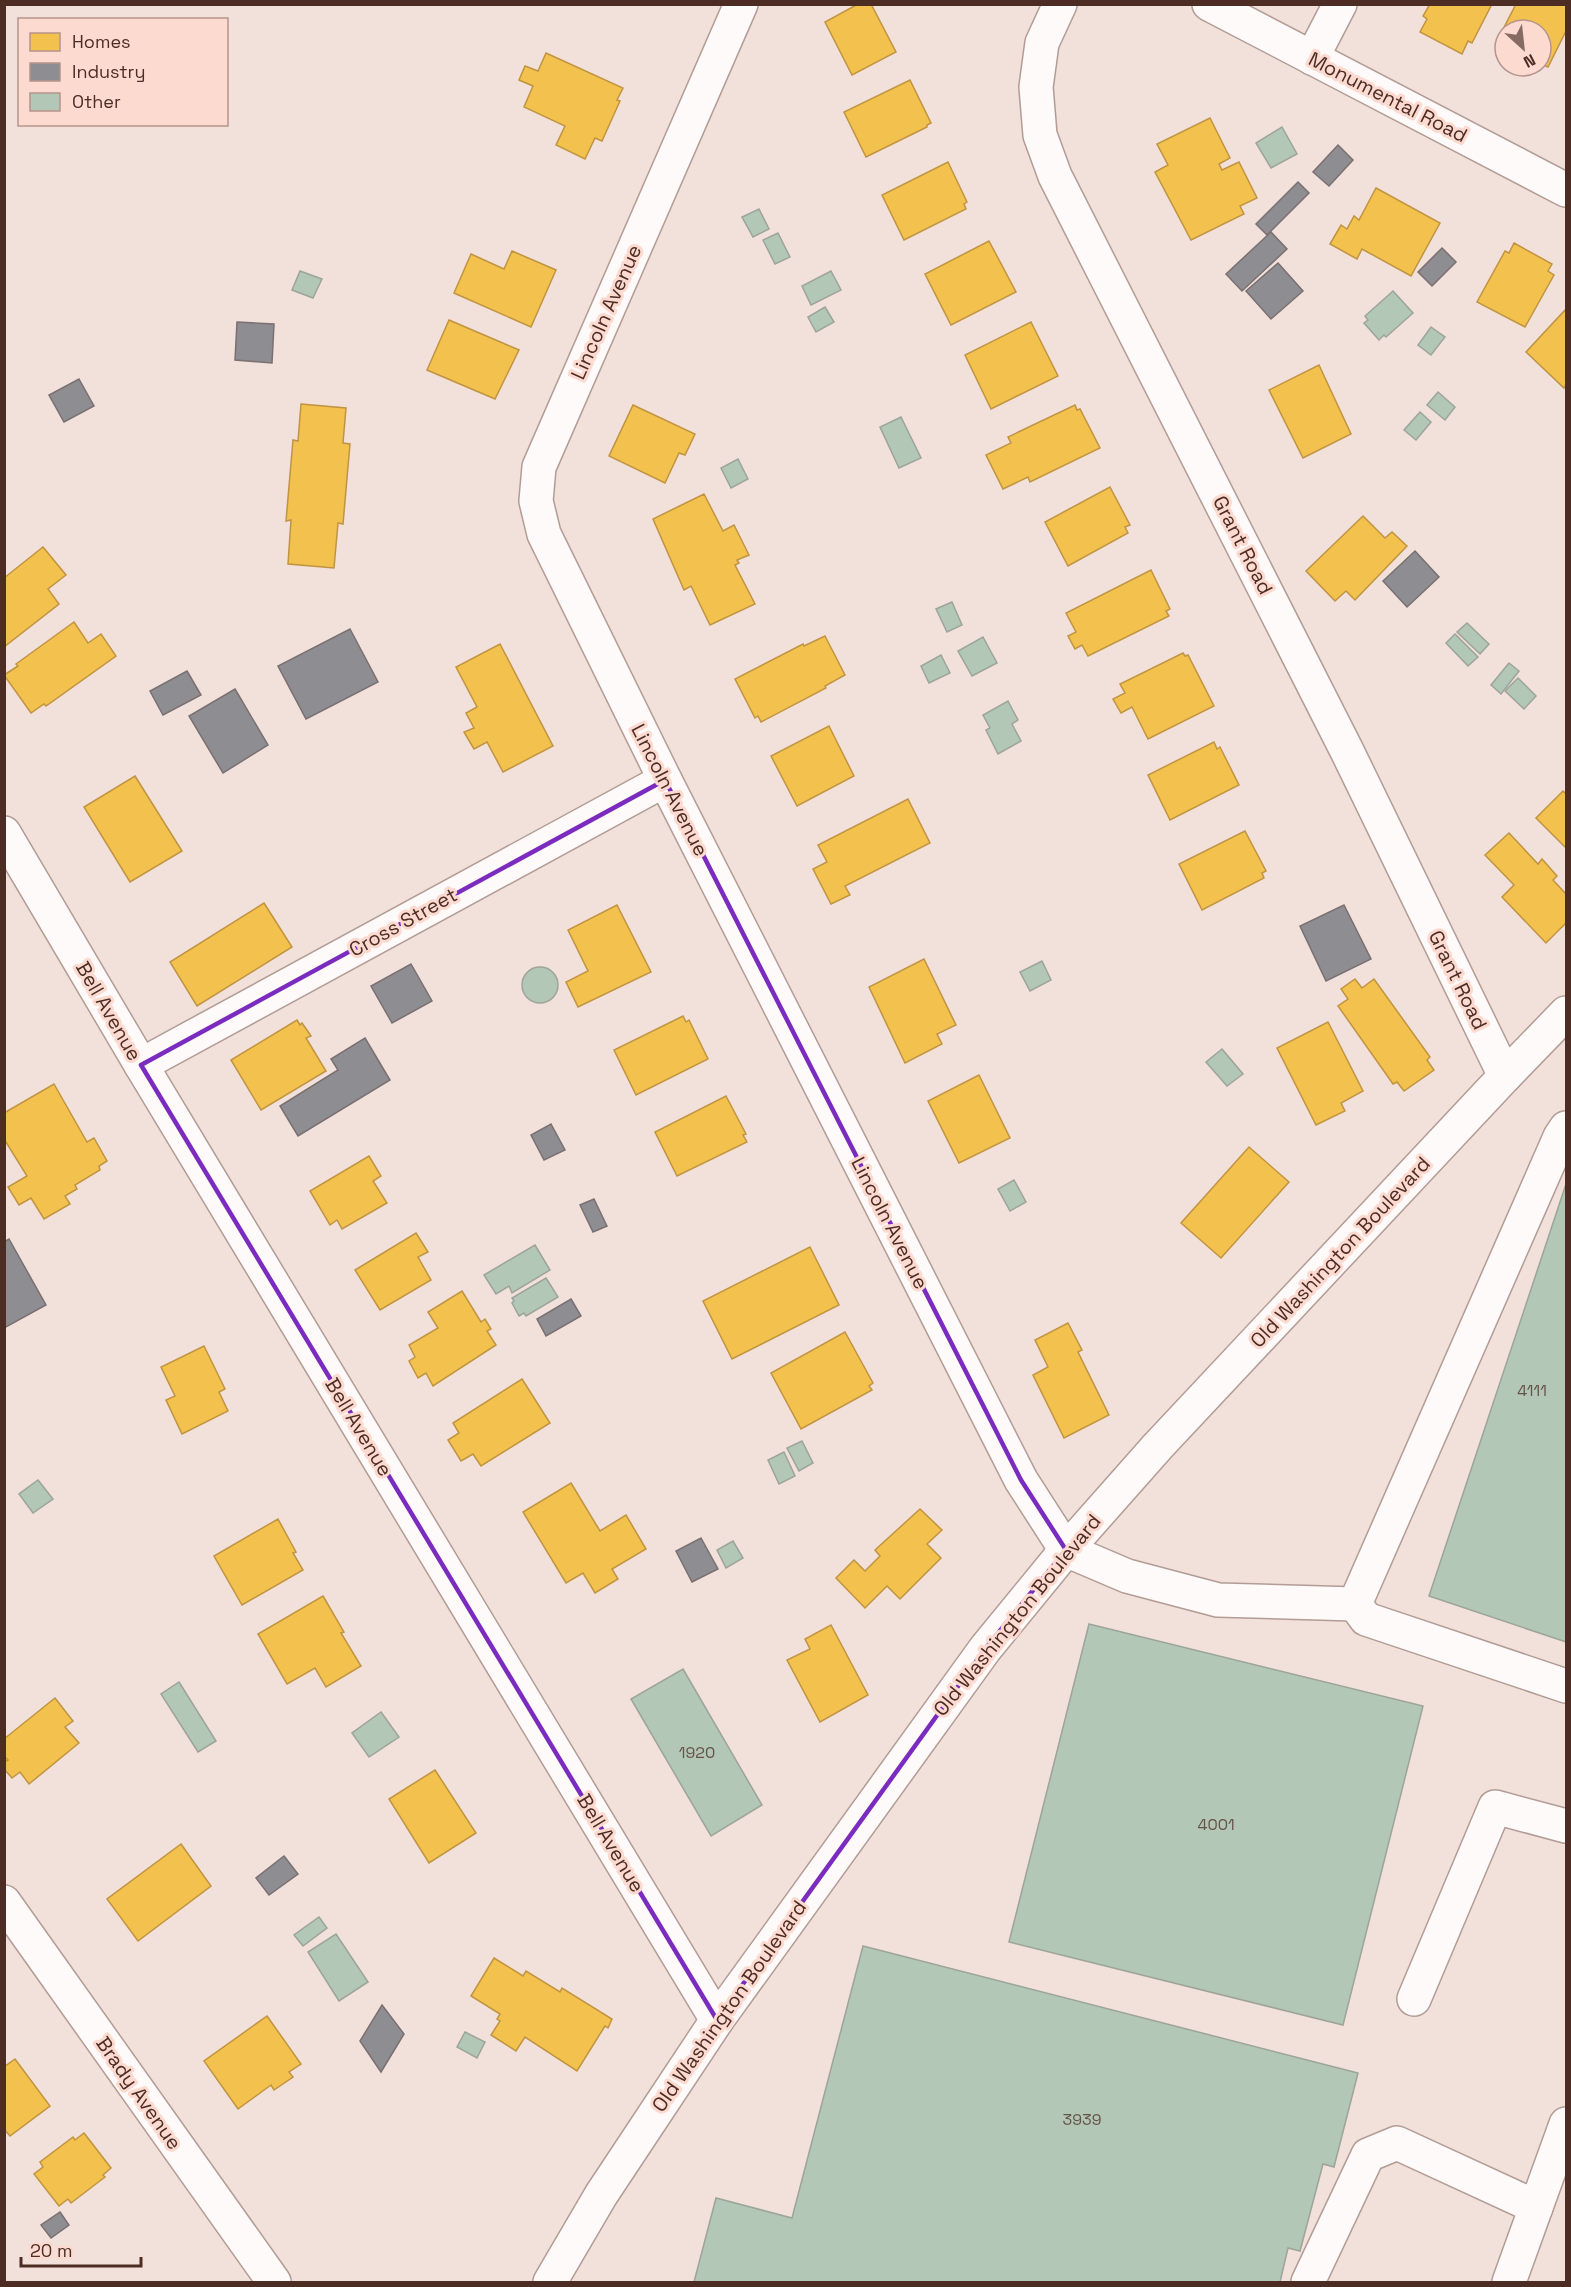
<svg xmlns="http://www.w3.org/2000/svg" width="1571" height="2287" viewBox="0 0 1571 2287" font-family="'Space Grotesk',sans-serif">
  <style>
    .homes { fill: #f2c14e; stroke: #c09441; stroke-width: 1.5 }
    .industry { fill: #8d8d92; stroke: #7a7071; stroke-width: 1.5 }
    .building { fill: #b2c7b6; stroke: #9da499; stroke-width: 1.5 }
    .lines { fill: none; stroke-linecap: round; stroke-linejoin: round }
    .minor-casing { stroke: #b29c95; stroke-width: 36 }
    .major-casing { stroke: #b29c95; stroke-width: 36 }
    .minor { stroke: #fdfaf9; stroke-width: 33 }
    .major { stroke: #fdfaf9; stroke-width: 33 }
    .marked { fill: none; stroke: #7b2cbf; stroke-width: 4.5; stroke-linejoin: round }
    .labels { text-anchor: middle; stroke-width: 6; stroke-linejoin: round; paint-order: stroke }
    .number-label { font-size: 16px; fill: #665348 }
    .street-label { font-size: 20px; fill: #4c2c23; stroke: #fcdad0 }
  </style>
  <rect width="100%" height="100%" fill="#f2e0da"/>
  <g class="homes">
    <polygon points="858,4 871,4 896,52 852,75 825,22"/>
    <polygon points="1430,4 1492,4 1472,43 1468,41 1462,54 1420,32 1427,19 1423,16"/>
    <polygon points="1516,4 1566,4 1566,31 1548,67 1541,64 1541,30 1505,30 1505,45 1497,41"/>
    <polygon points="546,53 623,88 617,100 620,101 602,141 595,138 585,159 556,145 565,126 524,107 533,86 519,80 525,66 538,71"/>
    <polygon points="910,80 931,123 927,125 927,127 866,157 844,112"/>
    <polygon points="1210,118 1230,158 1219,164 1222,170 1239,162 1257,198 1240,206 1244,214 1191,240 1155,172 1168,165 1157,144"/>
    <polygon points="948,162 967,202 964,204 966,209 904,240 882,195"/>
    <polygon points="1376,188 1440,223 1411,276 1362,249 1357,259 1330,244 1341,225 1347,229 1354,216 1359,220"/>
    <polygon points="989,241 1016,292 951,325 925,274"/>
    <polygon points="1514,243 1552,264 1548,271 1554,275 1525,327 1477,302 1505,251 1509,253"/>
    <polygon points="512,251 556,270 531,327 454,293 471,254 504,269"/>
    <polygon points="1566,309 1566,385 1564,388 1526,352"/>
    <polygon points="449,320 519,350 495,399 427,370"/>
    <polygon points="1031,322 1058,376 991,409 965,355"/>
    <polygon points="1319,365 1351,434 1303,458 1269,390"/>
    <polygon points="301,404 346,408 343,443 350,444 343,524 338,523 334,568 288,564 291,520 286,521 293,440 298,441"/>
    <polygon points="633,405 695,434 685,455 679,453 665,483 609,456"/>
    <polygon points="1075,405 1077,410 1080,409 1100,448 1030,482 1028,477 1003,489 986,455 1011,443 1008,437"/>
    <polygon points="1110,487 1130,525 1125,527 1128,533 1068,566 1045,522"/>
    <polygon points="704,494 723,531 734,525 749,555 737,560 739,563 735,565 755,604 710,625 691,586 684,590 653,519"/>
    <polygon points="1363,516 1385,538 1392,532 1407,546 1355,600 1346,591 1335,601 1306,571"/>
    <polygon points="43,547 66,575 48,589 59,604 4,647 4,578"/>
    <polygon points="1151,570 1170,609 1166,611 1169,616 1088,656 1082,645 1075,649 1068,636 1076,632 1066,613"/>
    <polygon points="74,622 88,643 101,634 116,656 46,706 44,704 31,713 4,675 18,666 16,664"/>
    <polygon points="825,636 845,675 825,686 826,688 761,722 758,716 755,718 735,679 803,644 804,646"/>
    <polygon points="500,644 553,746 503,772 487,742 474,749 464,732 474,728 466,713 477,707 456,667"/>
    <polygon points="1183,653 1185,656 1188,655 1214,706 1148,739 1132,707 1121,713 1113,699 1125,693 1120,684"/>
    <polygon points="829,726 854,776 797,806 771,756"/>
    <polygon points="1214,742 1217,749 1220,747 1239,785 1170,820 1148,775"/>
    <polygon points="135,776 182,851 130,882 84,807"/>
    <polygon points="1563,791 1566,794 1566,848 1536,818"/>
    <polygon points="908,799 930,843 845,886 850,895 831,904 813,869 827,862 818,845"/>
    <polygon points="1245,831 1266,871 1262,873 1264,878 1202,910 1179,864"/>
    <polygon points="1509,833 1538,864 1542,859 1557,876 1553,880 1566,894 1566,923 1546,943 1502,897 1514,885 1485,855"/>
    <polygon points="264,903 292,947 197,1006 170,962"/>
    <polygon points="617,905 651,972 578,1007 566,982 588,971 568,930"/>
    <polygon points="924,959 956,1025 937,1034 942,1044 905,1063 869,987"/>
    <polygon points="1355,979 1362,988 1374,979 1430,1057 1427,1060 1434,1070 1404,1091 1397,1082 1393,1084 1338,1006 1348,999 1341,989"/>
    <polygon points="683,1016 686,1022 689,1020 708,1059 636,1095 614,1050"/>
    <polygon points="297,1020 300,1025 302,1023 311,1036 306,1038 326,1071 261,1110 231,1060"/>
    <polygon points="1328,1022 1363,1091 1341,1103 1345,1111 1316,1125 1277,1048"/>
    <polygon points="979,1075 1010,1138 959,1163 928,1101"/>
    <polygon points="54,1084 87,1142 94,1138 107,1161 99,1166 100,1170 75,1185 77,1189 65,1196 70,1204 44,1219 31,1198 19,1205 8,1187 27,1176 4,1139 4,1113"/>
    <polygon points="726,1096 746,1134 743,1135 747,1142 677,1176 655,1132"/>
    <polygon points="1249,1147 1289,1182 1221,1258 1181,1223"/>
    <polygon points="369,1156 381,1176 373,1181 387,1203 342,1229 337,1220 330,1225 310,1191"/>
    <polygon points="416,1233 428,1252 418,1257 431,1280 380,1310 355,1270"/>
    <polygon points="810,1247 839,1305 732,1359 703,1301"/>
    <polygon points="462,1291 481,1322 485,1319 491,1329 487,1331 496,1345 433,1386 426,1373 418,1378 409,1361 415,1357 409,1345 438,1328 428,1312"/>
    <polygon points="1068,1323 1082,1350 1078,1352 1109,1415 1064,1438 1033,1375 1048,1367 1035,1340"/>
    <polygon points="845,1332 873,1383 869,1386 872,1390 801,1429 771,1373"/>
    <polygon points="204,1346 225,1389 219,1392 228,1411 182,1434 166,1400 175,1396 161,1367"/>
    <polygon points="522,1379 550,1423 481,1466 473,1454 461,1461 448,1440 459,1433 453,1423"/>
    <polygon points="571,1483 600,1531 626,1515 646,1549 612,1569 618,1579 595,1593 583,1573 566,1583 523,1512"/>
    <polygon points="920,1509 942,1530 927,1544 941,1558 900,1599 887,1586 865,1608 836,1578 854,1560 865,1571 880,1556 875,1550"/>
    <polygon points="278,1519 296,1552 293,1553 303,1570 242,1605 214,1556"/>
    <polygon points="323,1596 344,1632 341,1633 361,1666 326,1687 315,1668 287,1684 258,1634"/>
    <polygon points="831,1625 868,1695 820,1722 787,1660 810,1649 805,1639"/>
    <polygon points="55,1698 73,1721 65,1727 79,1743 29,1784 20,1772 12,1778 4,1769 4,1762 8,1760 4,1756 4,1739"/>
    <polygon points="435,1770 476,1833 429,1863 389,1799"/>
    <polygon points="181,1844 211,1886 138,1941 107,1899"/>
    <polygon points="494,1958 523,1976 526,1971 560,1992 562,1988 612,2019 608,2028 605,2026 577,2071 525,2037 516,2051 491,2035 500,2021 497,2019 500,2014 471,1996"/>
    <polygon points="267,2016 301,2064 289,2072 293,2077 274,2090 271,2085 238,2109 204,2061"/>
    <polygon points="15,2059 50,2106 10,2136 4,2129 4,2067"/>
    <polygon points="84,2133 111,2168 103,2175 105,2177 71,2203 68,2199 59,2206 34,2174 43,2167 40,2162 73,2137 75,2140"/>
  </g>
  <g class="industry">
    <polygon points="1338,145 1353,160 1329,186 1313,172"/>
    <polygon points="1298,182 1309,193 1267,235 1256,224"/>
    <polygon points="1271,232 1287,249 1242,291 1226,274"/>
    <polygon points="1442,248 1456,262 1432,286 1418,272"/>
    <polygon points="1278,263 1303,291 1271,319 1246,291"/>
    <polygon points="237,322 274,324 272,363 235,360"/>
    <polygon points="79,379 94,406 64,422 49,395"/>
    <polygon points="1415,551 1439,577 1407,607 1383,581"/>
    <polygon points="350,629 378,682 306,719 278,666"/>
    <polygon points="187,671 201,695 163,715 150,691"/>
    <polygon points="235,689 268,745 223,773 189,716"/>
    <polygon points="1344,905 1371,959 1326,981 1300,926"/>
    <polygon points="411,964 432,1001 392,1023 371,986"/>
    <polygon points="365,1038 390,1080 298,1136 280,1106 338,1070 331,1059"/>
    <polygon points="551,1124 565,1150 544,1160 531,1135"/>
    <polygon points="594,1199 607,1226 593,1232 580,1205"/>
    <polygon points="9,1239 46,1305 4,1328 4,1242"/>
    <polygon points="571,1299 581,1316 546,1336 537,1319"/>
    <polygon points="701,1538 718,1569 692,1582 676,1551"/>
    <polygon points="284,1856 298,1874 269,1895 256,1878"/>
    <polygon points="382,2005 404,2034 381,2072 360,2041"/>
    <polygon points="60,2212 69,2225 51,2238 41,2225"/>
  </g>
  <g class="building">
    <polygon points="1282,127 1297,154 1271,168 1256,143"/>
    <polygon points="759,209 769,229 753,237 742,217"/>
    <polygon points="778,233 790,257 775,264 763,240"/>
    <polygon points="300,271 322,279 313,298 292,290"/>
    <polygon points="831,271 841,290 811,305 802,286"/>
    <polygon points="1393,291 1413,313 1386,337 1384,335 1379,340 1364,323 1368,320 1365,316"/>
    <polygon points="825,307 834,322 816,332 808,317"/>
    <polygon points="1431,327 1445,337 1431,355 1418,345"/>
    <polygon points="1438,392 1455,407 1445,420 1427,405"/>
    <polygon points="1420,412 1431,422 1416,440 1404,430"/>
    <polygon points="901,417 921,458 899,468 880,427"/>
    <polygon points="738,459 748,479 731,488 721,468"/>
    <polygon points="952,602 962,625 947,632 936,609"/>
    <polygon points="1467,623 1489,644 1480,654 1457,632"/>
    <polygon points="1455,634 1478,657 1468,666 1446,643"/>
    <polygon points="983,637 997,663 972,676 958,651"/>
    <polygon points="941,655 950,673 929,683 921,666"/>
    <polygon points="1509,663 1519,671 1501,694 1491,685"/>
    <polygon points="1518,678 1536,696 1524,709 1505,691"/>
    <polygon points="1008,701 1018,720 1012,724 1021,741 998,754 986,730 990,728 983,715"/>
    <polygon points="1042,961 1051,980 1030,991 1020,972"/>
    <circle cx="540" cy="985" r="18"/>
    <polygon points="1222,1049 1243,1074 1227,1086 1206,1062"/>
    <polygon points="1014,1180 1026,1202 1010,1211 998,1189"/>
    <polygon points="1566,1184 1566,1642 1429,1596"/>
    <polygon points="535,1245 550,1270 512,1293 509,1286 496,1294 484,1275"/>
    <polygon points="546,1278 558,1297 526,1316 524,1313 519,1316 512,1303 514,1301 512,1298"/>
    <polygon points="802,1441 813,1463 799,1471 787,1448"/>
    <polygon points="784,1452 795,1476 779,1484 768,1460"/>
    <polygon points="38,1480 53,1499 33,1513 19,1494"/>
    <polygon points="733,1541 743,1558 726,1568 717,1550"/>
    <polygon points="1089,1624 1423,1706 1343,2025 1009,1942"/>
    <polygon points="683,1669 762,1805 711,1836 631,1699"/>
    <polygon points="179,1682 216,1741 198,1752 161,1694"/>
    <polygon points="381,1712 399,1737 369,1757 352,1733"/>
    <polygon points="319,1917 327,1928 303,1946 294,1935"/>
    <polygon points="336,1934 368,1982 339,2001 308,1952"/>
    <polygon points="863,1946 1358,2073 1334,2167 1323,2164 1300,2251 1288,2248 1280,2282 694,2282 716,2198 792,2218"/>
    <polygon points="465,2032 485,2042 477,2058 457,2047"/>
  </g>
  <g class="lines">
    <defs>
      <g id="minor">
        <polyline points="741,4 539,467 536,501 544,534 665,780 1021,1480 1066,1550 1127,1576 1218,1600 1355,1604"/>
        <polyline points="1060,4 1042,43 1036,87 1040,135 1055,176 1347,751 1505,1076"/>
        <polyline points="1209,4 1566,190"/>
        <polyline points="1312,58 1340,4"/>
        <polyline points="4,833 141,1065 717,2020"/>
        <polyline points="141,1065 665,780"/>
        <polyline points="1566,1128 1560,1137 1355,1604 1366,1619 1566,1686"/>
        <polyline points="4,1902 274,2282"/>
        <polyline points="1414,1999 1495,1807 1566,1826"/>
        <polyline points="550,2282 601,2195 717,2020 985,1649 1066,1550 1158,1446 1505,1076 1566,1013"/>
        <polyline points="1308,2282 1368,2155 1397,2143 1536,2207"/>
      </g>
      <polyline id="major" points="1509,2282 1566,2124"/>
    </defs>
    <use href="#minor" class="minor-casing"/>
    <use href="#major" class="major-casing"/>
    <use href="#minor" class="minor"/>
    <use href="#major" class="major"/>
  </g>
  <path class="marked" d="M 665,780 L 1021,1480 L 1066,1550 L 985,1649 L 717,2020 L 141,1065 Z"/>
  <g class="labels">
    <g class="number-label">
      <text x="1532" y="1396">4111</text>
      <text x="697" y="1758">1920</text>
      <text x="1216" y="1830">4001</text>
      <text x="1082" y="2125">3939</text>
    </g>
    <g class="street-label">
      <text transform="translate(1388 97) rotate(27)" y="7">Monumental Road</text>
      <text transform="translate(606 312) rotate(-66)" y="7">Lincoln Avenue</text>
      <text transform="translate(1243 545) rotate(63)" y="7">Grant Road</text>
      <text transform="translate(670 790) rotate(63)" y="7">Lincoln Avenue</text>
      <text transform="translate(403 922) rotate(-29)" y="7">Cross Street</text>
      <text transform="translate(1458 980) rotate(64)" y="7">Grant Road</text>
      <text transform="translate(109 1011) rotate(60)" y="7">Bell Avenue</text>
      <text transform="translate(890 1223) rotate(63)" y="7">Lincoln Avenue</text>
      <text transform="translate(1340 1252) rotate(-47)" y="7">Old Washington Boulevard</text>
      <text transform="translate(359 1427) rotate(59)" y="7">Bell Avenue</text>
      <text transform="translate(1017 1615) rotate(-51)" y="7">Old Washington Boulevard</text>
      <text transform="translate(611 1843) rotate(59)" y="7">Bell Avenue</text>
      <text transform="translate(729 2006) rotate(-55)" y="7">Old Washington Boulevard</text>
      <text transform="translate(139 2093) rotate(55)" y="7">Brady Avenue</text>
    </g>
  </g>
  <rect width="1571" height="2287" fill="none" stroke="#4c2c23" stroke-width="12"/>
  <rect x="18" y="18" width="210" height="108" fill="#fcdad0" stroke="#b6948b" stroke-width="1.5"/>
  <rect x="30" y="33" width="30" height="18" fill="#f2c14e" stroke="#b6948b" stroke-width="1.5"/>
  <text x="72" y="48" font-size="18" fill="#4c2c23">Homes</text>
  <rect x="30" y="63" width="30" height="18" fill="#8d8d92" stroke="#b6948b" stroke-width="1.5"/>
  <text x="72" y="78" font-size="18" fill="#4c2c23">Industry</text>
  <rect x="30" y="93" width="30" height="18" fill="#b2c7b6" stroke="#b6948b" stroke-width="1.5"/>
  <text x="72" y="108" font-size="18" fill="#4c2c23">Other</text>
  <g transform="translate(1523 48) rotate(153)"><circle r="28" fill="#fcdad0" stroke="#b6948b" stroke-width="1.5"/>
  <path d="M0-4.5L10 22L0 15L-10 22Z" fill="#866b63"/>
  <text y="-9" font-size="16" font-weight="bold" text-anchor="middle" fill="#4c2c23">N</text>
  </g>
  <path d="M21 2257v9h120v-9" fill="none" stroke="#4c2c23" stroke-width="3"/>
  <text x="30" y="2257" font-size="18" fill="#4c2c23" stroke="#fcdad0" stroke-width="4.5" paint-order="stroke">20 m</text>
</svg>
